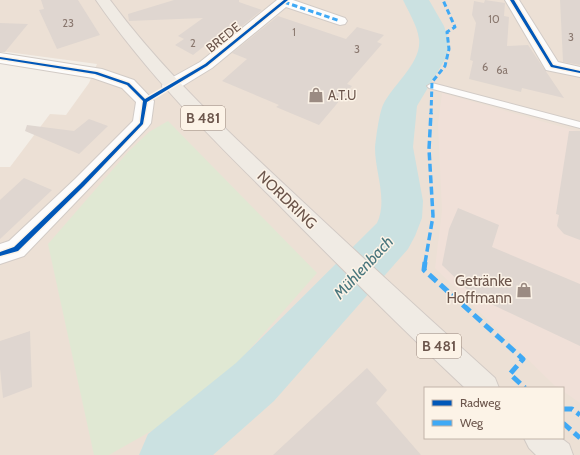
<svg xmlns="http://www.w3.org/2000/svg" width="580" height="455" viewBox="0 0 580 455" font-family="Cabin,sans-serif">
  <style>
    .residential { fill: #ece0d5; fill-rule: evenodd }
    .commercial { fill: #f0e0d8 }
    .green { fill: #e0e8d3 }
    .lines { fill: none; stroke-linecap: round; stroke-linejoin: round }
    .river { fill: #cbe1e1; fill-rule: evenodd }
    .building { fill: #dfd6d0 }
    .service-casing { stroke: #d2cbc6; stroke-width: 2 }
    .minor-casing { stroke: #d2cbc6; stroke-width: 2 }
    .primary-casing { stroke: #d2cac5; stroke-width: 2 }
    .service { fill: #fdfcfb; fill-rule: evenodd }
    .minor { fill: #fdfcfb; fill-rule: evenodd }
    .primary { fill: #f0ebe4; fill-rule: evenodd }
    .quiet-far2 { stroke: #3fa9f5; stroke-width: 3; stroke-dasharray: 5.5 3; stroke-linecap: butt }
    .quiet-far1 { stroke: #3fa9f5; stroke-width: 3.5; stroke-dasharray: 8 3.5; stroke-linecap: butt }
    .quiet { stroke: #3fa9f5; stroke-width: 5; stroke-dasharray: 10 5; stroke-linecap: butt }
    .cycleway-casing { stroke: #fcf3e7; stroke-width: 3 }
    .cycleway { fill: #0057b8; fill-rule: evenodd }
    .labels { text-anchor: middle; stroke-width: 3; stroke-linejoin: round; paint-order: stroke }
    .far-number-label { font-size: 11px; fill: #8a786f }
    .far-street-label { font-size: 13px; fill: #6c564c; stroke: #fcf3e7 }
    .far-poi-label { font-size: 13px; fill: #6c564c; stroke: #fcf3e7; text-anchor: start }
    .shield { fill: #fcf3e7; stroke: #97857a; stroke-width: 1 }
    .shield-label { font-size: 14px; font-weight: bold; fill: #6c564c }
    .street-label { font-size: 15px; fill: #6c564c; stroke: #fcf3e7 }
    .poi-label { font-size: 15px; fill: #6c564c; stroke: #fcf3e7; text-anchor: end }
    .water-label { font-size: 16px; font-style: italic; fill: #49767d; stroke: #fcf3e7 }
  </style>
  <rect width="100%" height="100%" fill="#f3eee7"/>
  <path class="residential" d="M 0,0 L 580,0 L 580,455 L 0,455 L 0,167 L 10,167 L 50,114 L 66,115 L 89,83 L 97,64 L 0,51 ZM 425,388 L 563,388 L 563,438 L 425,438 Z"/>
  <polygon class="commercial" points="442,93 580,132 580,403 563,391 563,388 555,386 435,268 442,211 438,124"/>
  <polygon class="green" points="168,121 317,273 204,401 109,455 94,455 48,244 128,152 149,132"/>
  <g class="lines">
    <path class="river" d="M 403,0 L 429,0 L 444,26 L 449,41 L 447,56 L 417,106 L 413,147 L 423,201 L 422,218 L 415,236 L 408,249 L 274,401 L 213,455 L 139,455 L 148,434 L 236,363 L 377,223 C 388,200 375,172 375,148 C 376,138 379,114 383,105 C 392,85 422,63 419,39 C 417,25 409,13 403,0 Z"/>
  </g>
  <g class="building">
    <polygon points="41,0 78,0 100,35 57,49 39,10 44,9"/>
    <polygon points="174,0 239,0 239,2 262,10 216,47 207,44 193,55 175,45 184,39 178,36 203,18 129,21 128,14"/>
    <polygon points="485,0 505,3 504,16 509,17 507,46 528,45 564,98 522,88 521,92 469,79 473,61 470,60 476,23 472,15 474,1 484,3"/>
    <polygon points="560,0 580,0 580,65 563,62"/>
    <polygon points="278,16 346,39 357,27 384,35 377,42 382,44 347,84 352,86 319,125 276,107 279,105 222,81 247,59 232,53"/>
    <polygon points="0,23 28,24 5,52 0,52"/>
    <polygon points="89,119 108,126 79,154 25,131 27,125 74,131"/>
    <polygon points="569,131 580,131 580,240 564,234 557,226 559,215 556,214"/>
    <polygon points="24,178 52,190 0,239 0,200"/>
    <polygon points="458,208 499,225 492,247 580,284 580,346 474,296 442,265 449,229"/>
    <polygon points="30,331 32,387 3,398 0,369 0,341"/>
    <polygon points="367,368 387,390 376,403 421,455 273,455"/>
  </g>
  <g class="lines">
    <defs>
      <polygon id="service" points="432,83 580,122 580,128 429,88 427,86"/>
      <g id="minor">
        <polygon points="277,0 293,0 345,18 347,21 345,24 340,25 286,7 212,68 176,90 170,91 164,90 162,86 164,82 200,62"/>
        <polygon points="505,0 519,0 558,62 580,67 580,77 546,70"/>
        <polygon points="0,53 102,69 134,80 154,101 151,123 148,127 24,256 0,264 0,244 9,241 75,179 133,121 136,102 122,88 93,78 0,63"/>
      </g>
      <g id="primary">
        <path d="M 96,0 L 110,0 C 161,69 224,128 286,186 C 355,251 425,315 495,378 L 499,388 L 465,388 C 400,327 337,264 275,201 C 211,138 147,74 96,0 Z"/>
        <polygon points="524,438 561,438 569,444 573,455 536,455 529,448"/>
      </g>
    </defs>
    <use href="#service" class="service-casing"/>
    <use href="#minor" class="minor-casing"/>
    <use href="#primary" class="primary-casing"/>
    <use href="#service" class="service"/>
    <use href="#minor" class="minor"/>
    <use href="#primary" class="primary"/>
    <g class="quiet-far2">
      <polyline points="284,2 340,21"/>
      <polyline points="431,114 432,82 445,66 449,49 447,32 455,27 443,0"/>
    </g>
    <polyline class="quiet-far1" points="425,263 433,216 429,149 431,113"/>
    <g class="quiet">
      <polyline points="425,262 424,270 523,359 510,374 525,388"/>
      <polyline points="563,409 572,409 580,415"/>
      <polyline points="563,423 580,438"/>
    </g>
    <defs>
      <g id="cycleway">
        <polygon points="284,0 288,0 207,66 147,102 143,124 84,186 18,251 0,256 0,252 14,247 80,184 140,123 143,101 127,85 95,74 0,59 0,57 97,72 129,83 145,99 205,64"/>
        <polygon points="510,0 514,0 553,65 580,71 580,73 551,67"/>
      </g>
    </defs>
    <use href="#cycleway" class="cycleway-casing"/>
    <use href="#cycleway" class="cycleway"/>
  </g>
  <defs>
    <symbol id="shop-bare" viewBox="-9 -9 18 18"><path d="M-5-2.5h2.3a2.7 3.5 0 0 1 5.4 0H5L5.5 6h-11ZM-1.5-2.5h3a1.5 2.3 0 0 0-3 0Z" fill="#9b8b82" stroke="#fcf3e7" stroke-width="2.5" paint-order="stroke"/></symbol>
  </defs>
  <g fill-rule="evenodd">
    <use href="#shop-bare" x="305" y="84" width="22" height="22"/>
    <use href="#shop-bare" x="513" y="279" width="22" height="22"/>
  </g>
  <g class="labels">
    <g class="far-number-label">
      <text x="494" y="23">10</text>
      <text x="68" y="27">23</text>
      <text x="294" y="36">1</text>
      <text x="571" y="41">3</text>
      <text x="193" y="47">2</text>
      <text x="357" y="53">3</text>
      <text x="485" y="71">6</text>
      <text x="502" y="74">6a</text>
    </g>
    <g class="far-street-label">
      <text transform="translate(223 37) rotate(-39)" y="5">BREDE</text>
    </g>
    <g class="far-poi-label">
      <text x="328" y="100">A.T.U</text>
    </g>
    <g class="shield">
      <rect x="181" y="106" width="44" height="24" rx="3"/>
      <rect x="417" y="334" width="44" height="24" rx="3"/>
    </g>
    <g class="shield-label">
      <text x="203" y="123">B 481</text>
      <text x="439" y="351">B 481</text>
    </g>
    <g class="street-label">
      <text transform="translate(287 200) rotate(44)" y="5">NORDRING</text>
    </g>
    <g class="poi-label">
      <text x="512" y="286">Getränke<tspan x="512" dy="17">Hoffmann</tspan></text>
    </g>
    <g class="water-label">
      <text transform="translate(363 267) rotate(-47)" y="6">Mühlenbach</text>
    </g>
  </g>
  <rect x="424" y="387" width="140" height="52" fill="#fcf3e7" stroke="#c2b4a9"/>
  <rect x="432" y="400" width="20" height="6" fill="#0057b8" stroke="#c2b4a9"/>
  <text x="460" y="407" font-size="12" fill="#6c564c">Radweg</text>
  <rect x="432" y="420" width="20" height="6" fill="#3fa9f5" stroke="#c2b4a9"/>
  <text x="460" y="427" font-size="12" fill="#6c564c">Weg</text>
</svg>
